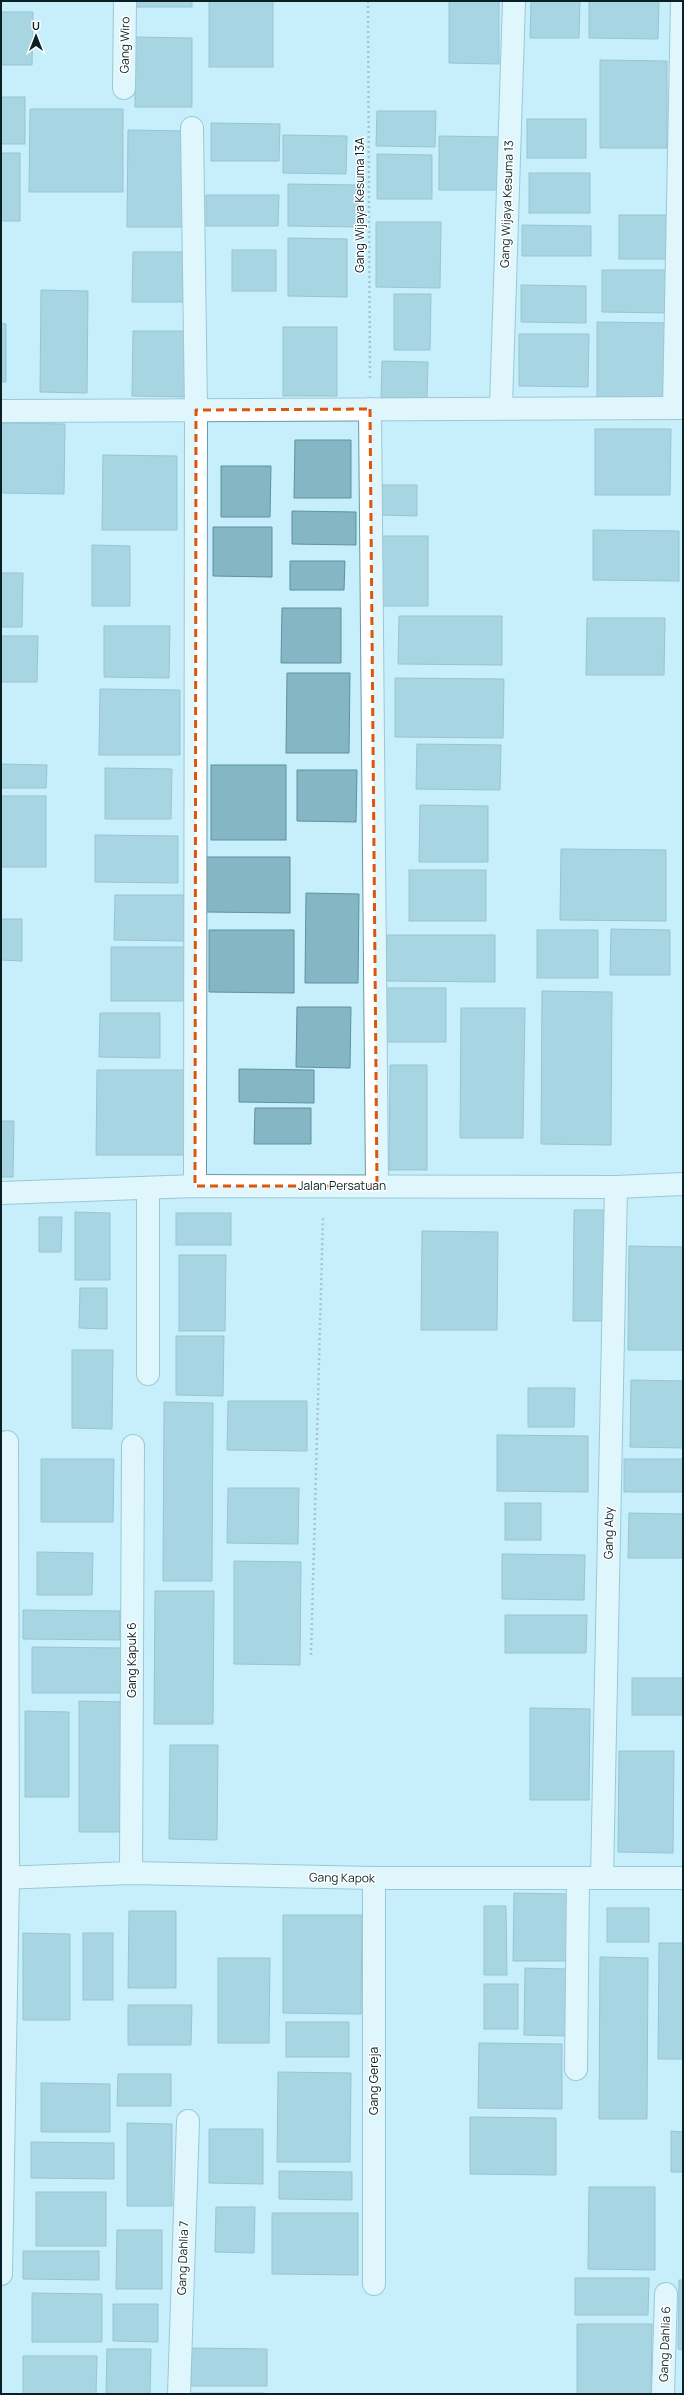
<svg xmlns="http://www.w3.org/2000/svg" width="684" height="2395" viewBox="0 0 684 2395" font-family="Manrope,sans-serif">
  <style>
    .building { fill: #84b6c4; stroke: #5f919e }
    .lines { fill: none; stroke-linecap: round; stroke-linejoin: round }
    .street-casing { stroke: #6799a7; stroke-width: 24 }
    .path { stroke: #75959e; stroke-width: 2.5; stroke-dasharray: 2 3; stroke-linecap: butt }
    .street { stroke: #fff; stroke-width: 22 }
    .marked { fill: none; stroke: #dd560d; stroke-width: 3; stroke-dasharray: 8 5; stroke-linejoin: round }
    .labels { text-anchor: middle; stroke-width: 3; stroke-linejoin: round; paint-order: stroke }
    .street-label { font-size: 12px; fill: #0b2025; stroke: #fff }
  </style>
  <rect width="100%" height="100%" fill="#c6effb"/>
  <g class="building">
    <rect x="135" y="1" width="57" height="6"/>
    <rect x="209" y="1" width="64" height="66"/>
    <polygon points="449,1 499,1 499,64 449,63"/>
    <polygon points="531,1 580,1 579,38 530,38"/>
    <polygon points="589,1 659,1 658,39 589,38"/>
    <polygon points="1,12 33,12 32,65 1,65"/>
    <polygon points="135,37 192,38 192,107 135,107"/>
    <polygon points="600,60 667,61 667,148 600,148"/>
    <rect x="1" y="97" width="24" height="47"/>
    <polygon points="30,109 123,109 123,192 29,192"/>
    <polygon points="377,111 436,111 435,147 376,146"/>
    <rect x="527" y="119" width="59" height="39"/>
    <polygon points="211,123 280,124 279,161 211,161"/>
    <polygon points="128,130 187,131 186,227 127,227"/>
    <polygon points="283,135 347,136 346,174 283,173"/>
    <polygon points="439,136 503,137 502,190 439,190"/>
    <rect x="1" y="153" width="19" height="68"/>
    <polygon points="377,154 432,155 432,199 377,199"/>
    <rect x="529" y="173" width="61" height="40"/>
    <polygon points="288,184 358,185 358,227 288,226"/>
    <polygon points="206,195 279,195 278,226 206,226"/>
    <rect x="619" y="215" width="48" height="44"/>
    <polygon points="376,222 441,222 440,288 376,287"/>
    <polygon points="522,225 591,226 591,256 522,256"/>
    <polygon points="288,238 347,239 347,297 288,296"/>
    <rect x="232" y="250" width="44" height="41"/>
    <polygon points="133,252 186,252 185,302 132,302"/>
    <polygon points="602,270 671,270 670,313 602,312"/>
    <polygon points="521,285 586,286 586,323 521,322"/>
    <polygon points="41,290 88,291 87,393 40,392"/>
    <polygon points="394,294 431,294 430,350 394,350"/>
    <polygon points="597,322 670,323 670,398 597,397"/>
    <polygon points="1,323 6,324 6,382 1,382"/>
    <rect x="283" y="327" width="54" height="69"/>
    <polygon points="133,331 188,331 188,397 132,396"/>
    <polygon points="519,334 589,334 588,387 519,386"/>
    <polygon points="382,361 428,362 427,398 381,398"/>
    <polygon points="1,423 65,424 64,494 1,493"/>
    <polygon points="595,429 671,429 670,495 595,495"/>
    <polygon points="295,440 351,440 351,498 294,498"/>
    <polygon points="103,455 177,456 177,530 102,530"/>
    <polygon points="221,466 271,466 270,517 221,517"/>
    <polygon points="381,485 417,485 417,516 380,515"/>
    <polygon points="292,511 356,512 356,545 292,544"/>
    <polygon points="213,527 272,527 272,577 213,576"/>
    <polygon points="593,530 679,531 679,581 593,580"/>
    <rect x="378" y="536" width="50" height="70"/>
    <polygon points="92,545 130,546 130,606 92,606"/>
    <polygon points="290,561 345,561 344,590 290,590"/>
    <polygon points="1,573 23,573 22,627 1,627"/>
    <polygon points="282,608 341,608 341,663 281,663"/>
    <polygon points="399,616 502,616 502,665 398,664"/>
    <polygon points="587,618 665,618 664,675 586,675"/>
    <polygon points="104,626 170,626 169,678 104,677"/>
    <polygon points="1,636 38,636 37,682 1,682"/>
    <polygon points="287,673 350,673 349,753 286,753"/>
    <polygon points="395,678 504,679 503,738 395,737"/>
    <polygon points="100,689 180,690 180,755 99,755"/>
    <polygon points="417,744 501,745 500,790 416,789"/>
    <polygon points="1,764 47,765 46,788 1,788"/>
    <rect x="211" y="765" width="75" height="75"/>
    <polygon points="105,768 172,769 171,819 105,819"/>
    <polygon points="297,770 357,770 356,822 297,821"/>
    <rect x="1" y="796" width="45" height="71"/>
    <polygon points="420,805 488,806 488,862 419,862"/>
    <polygon points="95,835 178,836 178,883 95,882"/>
    <polygon points="561,849 666,850 666,921 560,920"/>
    <polygon points="206,857 290,857 290,913 206,912"/>
    <rect x="409" y="870" width="77" height="51"/>
    <polygon points="306,893 359,894 358,983 305,983"/>
    <polygon points="115,895 186,895 185,941 114,940"/>
    <polygon points="1,919 22,919 22,961 1,960"/>
    <polygon points="611,929 670,930 670,975 610,975"/>
    <polygon points="209,930 294,930 294,993 209,992"/>
    <rect x="537" y="930" width="61" height="48"/>
    <polygon points="387,935 495,935 495,982 386,981"/>
    <polygon points="111,947 186,947 185,1001 111,1001"/>
    <polygon points="385,988 446,988 446,1042 384,1042"/>
    <polygon points="542,991 612,992 611,1145 541,1144"/>
    <polygon points="297,1007 351,1007 350,1068 296,1067"/>
    <polygon points="461,1008 525,1008 523,1138 460,1138"/>
    <polygon points="100,1013 160,1013 160,1058 99,1057"/>
    <polygon points="390,1065 427,1065 427,1170 389,1170"/>
    <polygon points="239,1069 314,1070 314,1103 239,1102"/>
    <polygon points="97,1070 190,1070 189,1155 96,1155"/>
    <polygon points="255,1108 311,1108 311,1144 254,1144"/>
    <polygon points="1,1121 14,1121 13,1177 1,1177"/>
    <polygon points="574,1210 607,1210 607,1321 573,1321"/>
    <polygon points="75,1212 110,1213 110,1280 75,1280"/>
    <rect x="176" y="1213" width="55" height="32"/>
    <polygon points="39,1217 62,1217 61,1252 39,1252"/>
    <polygon points="422,1231 498,1232 497,1330 421,1330"/>
    <polygon points="629,1246 683,1247 683,1350 628,1350"/>
    <polygon points="179,1255 226,1255 225,1331 179,1331"/>
    <polygon points="80,1288 107,1288 107,1329 79,1328"/>
    <polygon points="176,1336 224,1336 223,1396 176,1395"/>
    <polygon points="72,1350 113,1350 112,1429 72,1428"/>
    <polygon points="631,1380 683,1381 683,1448 630,1447"/>
    <polygon points="528,1388 575,1388 574,1427 528,1427"/>
    <polygon points="228,1401 307,1401 307,1451 227,1450"/>
    <polygon points="164,1402 213,1403 212,1581 163,1581"/>
    <polygon points="497,1435 588,1436 588,1492 497,1491"/>
    <polygon points="41,1459 114,1459 113,1522 41,1522"/>
    <rect x="624" y="1459" width="59" height="33"/>
    <polygon points="228,1488 299,1488 298,1544 227,1543"/>
    <rect x="505" y="1503" width="36" height="37"/>
    <polygon points="629,1513 683,1514 682,1558 628,1558"/>
    <polygon points="37,1552 93,1553 92,1595 37,1595"/>
    <polygon points="502,1554 585,1555 584,1600 502,1599"/>
    <polygon points="234,1561 301,1562 300,1665 234,1664"/>
    <polygon points="155,1591 214,1591 213,1724 154,1724"/>
    <polygon points="23,1610 120,1611 120,1640 23,1639"/>
    <polygon points="505,1615 587,1615 586,1653 505,1653"/>
    <polygon points="32,1647 121,1648 121,1693 32,1693"/>
    <rect x="632" y="1678" width="51" height="37"/>
    <polygon points="79,1701 126,1702 125,1832 79,1832"/>
    <polygon points="530,1708 590,1709 589,1800 530,1800"/>
    <polygon points="25,1711 69,1712 69,1797 25,1797"/>
    <polygon points="170,1745 218,1745 217,1840 169,1839"/>
    <polygon points="619,1751 674,1751 673,1853 618,1852"/>
    <polygon points="514,1893 568,1894 567,1961 513,1961"/>
    <polygon points="484,1906 506,1906 507,1975 484,1975"/>
    <rect x="607" y="1908" width="42" height="34"/>
    <polygon points="129,1911 176,1911 176,1988 128,1988"/>
    <polygon points="283,1915 362,1915 361,2014 283,2013"/>
    <polygon points="23,1933 70,1934 70,2020 23,2020"/>
    <rect x="83" y="1933" width="30" height="67"/>
    <polygon points="659,1943 683,1943 683,2059 658,2059"/>
    <polygon points="600,1957 648,1958 647,2119 599,2119"/>
    <polygon points="218,1958 270,1958 269,2043 218,2043"/>
    <polygon points="525,1968 569,1969 569,2036 524,2035"/>
    <rect x="484" y="1984" width="34" height="45"/>
    <polygon points="128,2005 192,2005 191,2045 128,2045"/>
    <rect x="286" y="2022" width="63" height="35"/>
    <polygon points="479,2043 562,2044 562,2109 478,2108"/>
    <polygon points="278,2072 351,2073 350,2162 277,2162"/>
    <polygon points="118,2074 171,2074 171,2106 117,2106"/>
    <polygon points="41,2083 110,2084 110,2132 41,2132"/>
    <polygon points="470,2117 556,2118 556,2175 470,2174"/>
    <polygon points="127,2123 172,2124 172,2206 127,2206"/>
    <polygon points="209,2129 263,2129 263,2184 209,2183"/>
    <polygon points="671,2131 683,2132 683,2172 671,2172"/>
    <polygon points="31,2142 114,2143 114,2179 31,2178"/>
    <polygon points="279,2171 352,2172 352,2200 279,2199"/>
    <polygon points="589,2187 655,2187 655,2270 588,2269"/>
    <rect x="36" y="2192" width="70" height="54"/>
    <polygon points="216,2207 255,2207 254,2253 215,2252"/>
    <polygon points="272,2213 358,2213 358,2275 272,2274"/>
    <polygon points="117,2230 162,2230 162,2289 116,2289"/>
    <polygon points="23,2251 99,2251 99,2280 23,2279"/>
    <polygon points="575,2278 649,2278 648,2315 575,2315"/>
    <polygon points="679,2280 683,2280 683,2350 678,2349"/>
    <polygon points="32,2293 102,2294 102,2342 32,2342"/>
    <polygon points="113,2304 158,2304 158,2342 113,2341"/>
    <polygon points="577,2324 652,2324 651,2394 577,2394"/>
    <polygon points="191,2348 267,2349 267,2386 191,2386"/>
    <polygon points="107,2349 151,2349 150,2394 106,2394"/>
    <polygon points="23,2356 97,2356 96,2394 23,2394"/>
    <polygon points="192,2393 265,2393 265,2394 191,2394"/>
  </g>
  <g class="lines">
    <defs>
      <g id="street">
        <polyline points="124,88 125,1"/>
        <polyline points="192,128 196,410 195,1186"/>
        <polyline points="501,407 514,1"/>
        <polyline points="674,408 682,1"/>
        <polyline points="370,409 377,1186"/>
        <polyline points="1,411 683,408"/>
        <polyline points="148,1189 148,1374"/>
        <polyline points="1,1193 195,1186 616,1187 683,1184"/>
        <polyline points="131,1873 133,1446"/>
        <polyline points="1,1878 131,1873 374,1878 683,1878"/>
        <polyline points="374,1878 374,2284"/>
        <polyline points="602,1878 616,1187"/>
        <polyline points="576,2069 578,1879"/>
        <polyline points="1,2274 8,1878 7,1442"/>
        <polyline points="179,2394 188,2121"/>
        <polyline points="663,2394 666,2294"/>
      </g>
    </defs>
    <use href="#street" class="street-casing"/>
    <g class="path">
      <polyline points="368,1 370,379"/>
      <polyline points="311,1655 323,1217"/>
    </g>
    <use href="#street" class="street"/>
  </g>
  <path d="M0 0H684V2395H0ZM 370,409 L 377,1186 L 195,1186 L 196,410 Z" fill="#c6effb" fill-opacity=".55" fill-rule="evenodd"/>
  <path class="marked" d="M 370,409 L 377,1186 L 195,1186 L 196,410 Z"/>
  <g class="labels">
    <g class="street-label">
      <text transform="translate(125 45) rotate(-89)" y="4">Gang Wiro</text>
      <text transform="translate(507 204) rotate(-88)" y="4">Gang Wijaya Kesuma 13</text>
      <text transform="translate(360 205) rotate(-90)" y="4">Gang Wijaya Kesuma 13A</text>
      <text x="342" y="1190">Jalan Persatuan</text>
      <text transform="translate(609 1533) rotate(-89)" y="4">Gang Aby</text>
      <text transform="translate(132 1660) rotate(-90)" y="4">Gang Kapuk 6</text>
      <text transform="translate(342 1878) rotate(1)" y="4">Gang Kapok</text>
      <text transform="translate(374 2081) rotate(-90)" y="4">Gang Gereja</text>
      <text transform="translate(183 2258) rotate(-88)" y="4">Gang Dahlia 7</text>
      <text transform="translate(665 2344) rotate(-88)" y="4">Gang Dahlia 6</text>
    </g>
  </g>
  <rect width="684" height="2395" fill="none" stroke="#0b2025" stroke-width="4"/>
  <g transform="translate(36 36)" stroke="#ffffff" stroke-width="3" paint-order="stroke">
  <path d="M0-3L7 15L0 10L-7 15Z" fill="#0b2025"/>
  <text y="-6" font-size="11" font-weight="bold" text-anchor="middle" fill="#0b2025">U</text>
  </g>
</svg>
